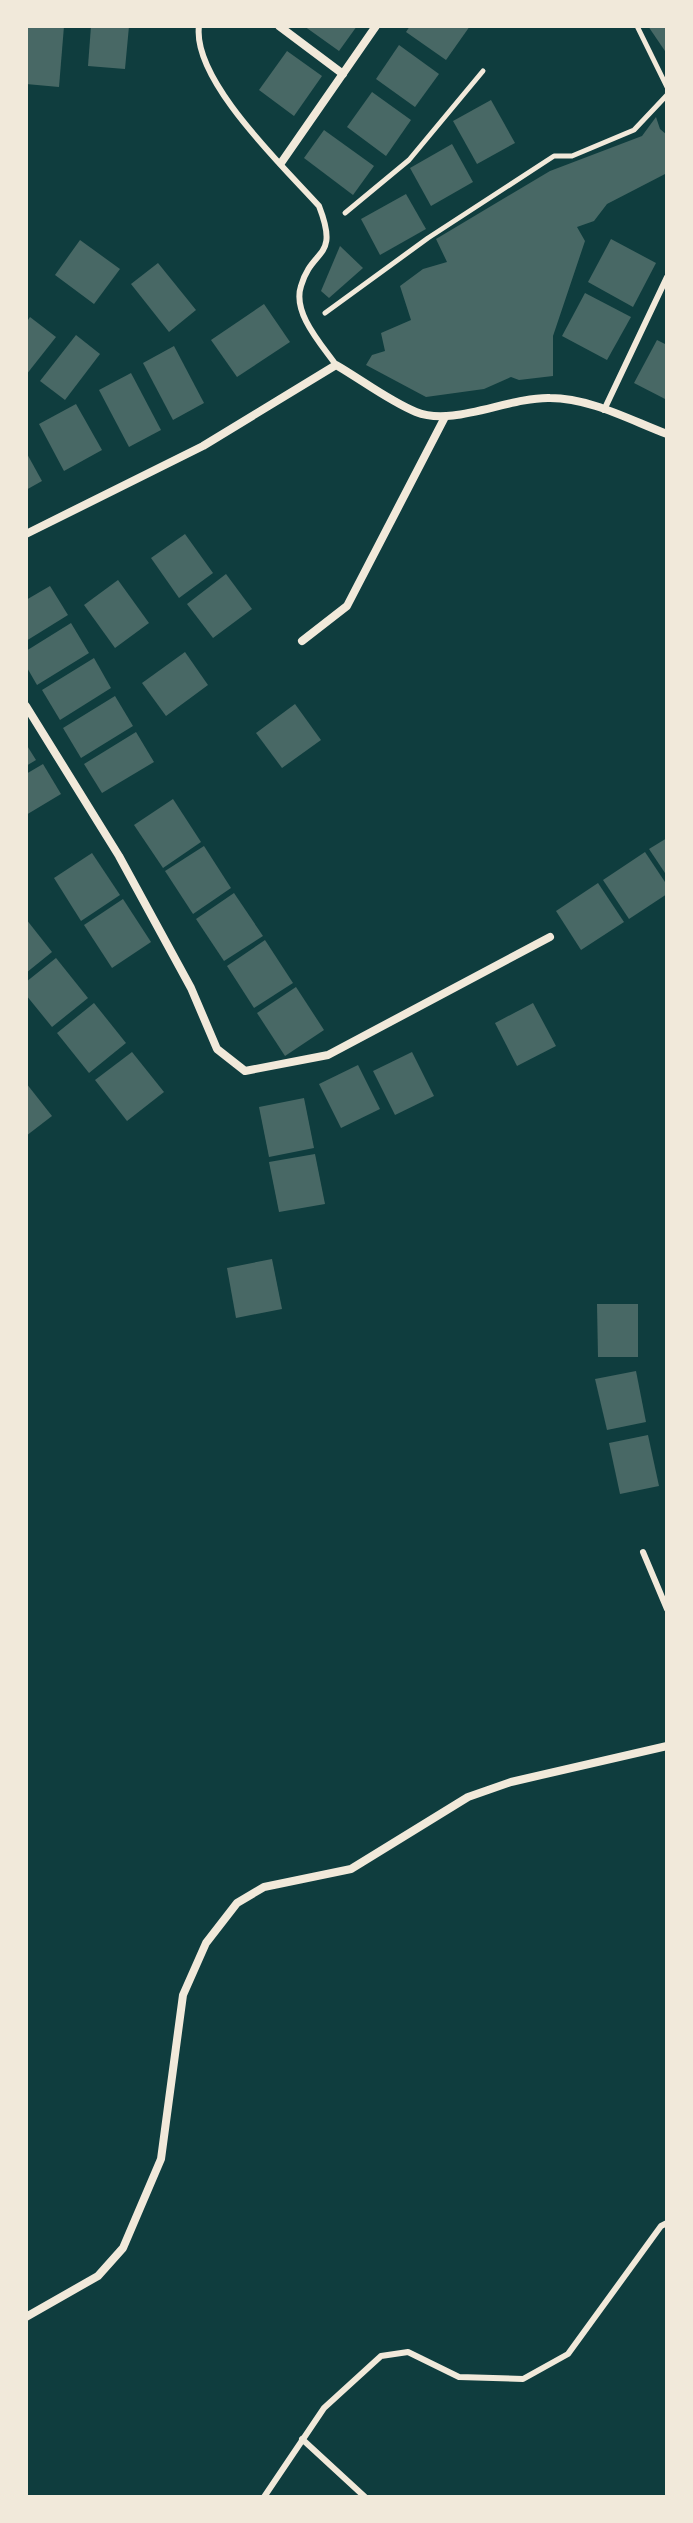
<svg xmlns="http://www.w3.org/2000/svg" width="693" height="2523" viewBox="0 0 693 2523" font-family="'Noto Serif',serif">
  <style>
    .building { fill: #486865 }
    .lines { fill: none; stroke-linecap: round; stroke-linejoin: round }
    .path { stroke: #f1e9da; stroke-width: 5 }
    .service { stroke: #f1e9da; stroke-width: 6 }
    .minor { stroke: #f1e9da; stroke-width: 8 }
  </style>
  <rect width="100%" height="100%" fill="#0f3d3e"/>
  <g class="building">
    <polygon points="27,26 64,26 59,87 26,84"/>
    <polygon points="91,26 129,26 125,69 88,66"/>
    <polygon points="304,26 357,26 339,51"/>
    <polygon points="410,26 470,26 446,60 406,32"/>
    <polygon points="648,26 667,26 667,54"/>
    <polygon points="399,45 439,74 415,107 376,79"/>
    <polygon points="287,51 322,76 294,116 259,90"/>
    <polygon points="372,92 411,120 386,156 347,127"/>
    <polygon points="491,100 515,143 477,164 453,121"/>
    <polygon points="656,117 660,129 667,135 667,173 607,204 594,221 577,227 585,241 553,336 553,376 519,380 511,377 484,389 426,397 366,365 372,355 385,351 381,333 411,320 400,286 423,269 447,262 436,239 550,171 642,136"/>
    <polygon points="324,130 374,166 353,195 304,158"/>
    <polygon points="452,144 473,182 431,206 410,168"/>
    <polygon points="406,194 426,229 380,255 361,219"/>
    <polygon points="611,239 656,263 633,307 588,282"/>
    <polygon points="80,240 120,269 94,304 55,275"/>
    <polygon points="340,246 363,268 329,298 321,291"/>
    <polygon points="158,263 196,310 169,332 131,284"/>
    <polygon points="585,293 631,317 607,360 562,336"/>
    <polygon points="264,304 290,342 237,377 211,340"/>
    <polygon points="30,317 56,337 26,375 26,323"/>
    <polygon points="76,335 100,354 65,400 40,381"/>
    <polygon points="657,340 667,345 667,400 634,383"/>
    <polygon points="174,346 204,403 173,420 143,363"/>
    <polygon points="131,373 161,430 129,447 99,390"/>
    <polygon points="76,404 102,450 64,471 39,424"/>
    <polygon points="26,452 42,481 26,490"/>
    <polygon points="185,534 213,573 179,598 151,558"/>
    <polygon points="226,574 252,609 213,638 187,604"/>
    <polygon points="118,580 149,623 115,648 84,605"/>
    <polygon points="50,586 68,615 26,641 26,600"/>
    <polygon points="71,623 89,653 37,685 26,666 26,651"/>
    <polygon points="185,652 208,685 166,716 142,683"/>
    <polygon points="94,658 111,688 60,720 42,690"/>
    <polygon points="115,696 133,726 81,758 63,728"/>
    <polygon points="295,704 321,740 282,768 256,733"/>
    <polygon points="136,732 154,762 102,793 84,764"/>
    <polygon points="26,744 36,760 26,766"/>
    <polygon points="43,764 61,794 26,815 26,774"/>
    <polygon points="173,799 201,842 163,868 134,825"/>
    <polygon points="667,838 667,876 649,849"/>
    <polygon points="204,846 231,888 193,914 165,871"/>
    <polygon points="645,852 667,885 667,894 629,919 603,880"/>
    <polygon points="92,853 120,895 81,921 54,878"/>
    <polygon points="598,883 624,922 581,950 556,911"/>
    <polygon points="234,893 263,936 224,961 196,919"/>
    <polygon points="123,899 151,942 112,968 84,925"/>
    <polygon points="26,919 52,952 26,973"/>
    <polygon points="265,940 293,983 254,1008 227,966"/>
    <polygon points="56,958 88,998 52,1027 26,995 26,982"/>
    <polygon points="296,987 324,1030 285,1056 257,1013"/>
    <polygon points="94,1003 126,1043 89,1073 57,1033"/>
    <polygon points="533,1003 556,1046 517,1066 495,1023"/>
    <polygon points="132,1052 164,1092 127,1121 95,1080"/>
    <polygon points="412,1052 434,1096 395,1115 373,1071"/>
    <polygon points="358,1065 380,1109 341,1128 319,1084"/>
    <polygon points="26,1083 52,1116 26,1136"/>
    <polygon points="304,1098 314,1148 269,1157 259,1107"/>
    <polygon points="315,1154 325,1204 279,1212 269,1162"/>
    <polygon points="272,1259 282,1309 236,1318 227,1268"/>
    <polygon points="597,1304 638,1304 638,1357 598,1357"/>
    <polygon points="636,1371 646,1422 607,1430 595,1379"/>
    <polygon points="648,1435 659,1486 620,1494 609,1443"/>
  </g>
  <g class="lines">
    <g class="path">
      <polyline points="637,26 667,87"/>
      <polyline points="345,213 409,160 483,71"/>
      <polyline points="325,313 428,238 554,156 572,156 634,130 667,95"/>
    </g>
    <g class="service">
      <path d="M 199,26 C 192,80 283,166 319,206 C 340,260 312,247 301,286 C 292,313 322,345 336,365"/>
      <polyline points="604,410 667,277"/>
      <polyline points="643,1552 667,1609"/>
      <polyline points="302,2439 365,2497"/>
      <polyline points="264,2497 324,2408 381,2356 408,2352 459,2377 523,2379 568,2354 661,2226 667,2223"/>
    </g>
    <g class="minor">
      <polyline points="279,26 343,74"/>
      <polyline points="281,163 376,26"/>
      <path d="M 26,534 L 203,446 L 336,365 C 362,380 389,401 416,412 C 453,427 508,397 550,398 C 590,398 630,420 667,434"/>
      <polyline points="302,641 347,606 445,417"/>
      <polyline points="26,706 119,856 191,988 217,1049 245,1071 328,1055 550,937"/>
      <polyline points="26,2317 98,2276 123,2248 161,2159 183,1995 206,1943 237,1903 264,1887 351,1869 468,1797 511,1782 667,1746"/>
    </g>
  </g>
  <rect width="693" height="2523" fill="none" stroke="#f1e9da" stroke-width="56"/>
</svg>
